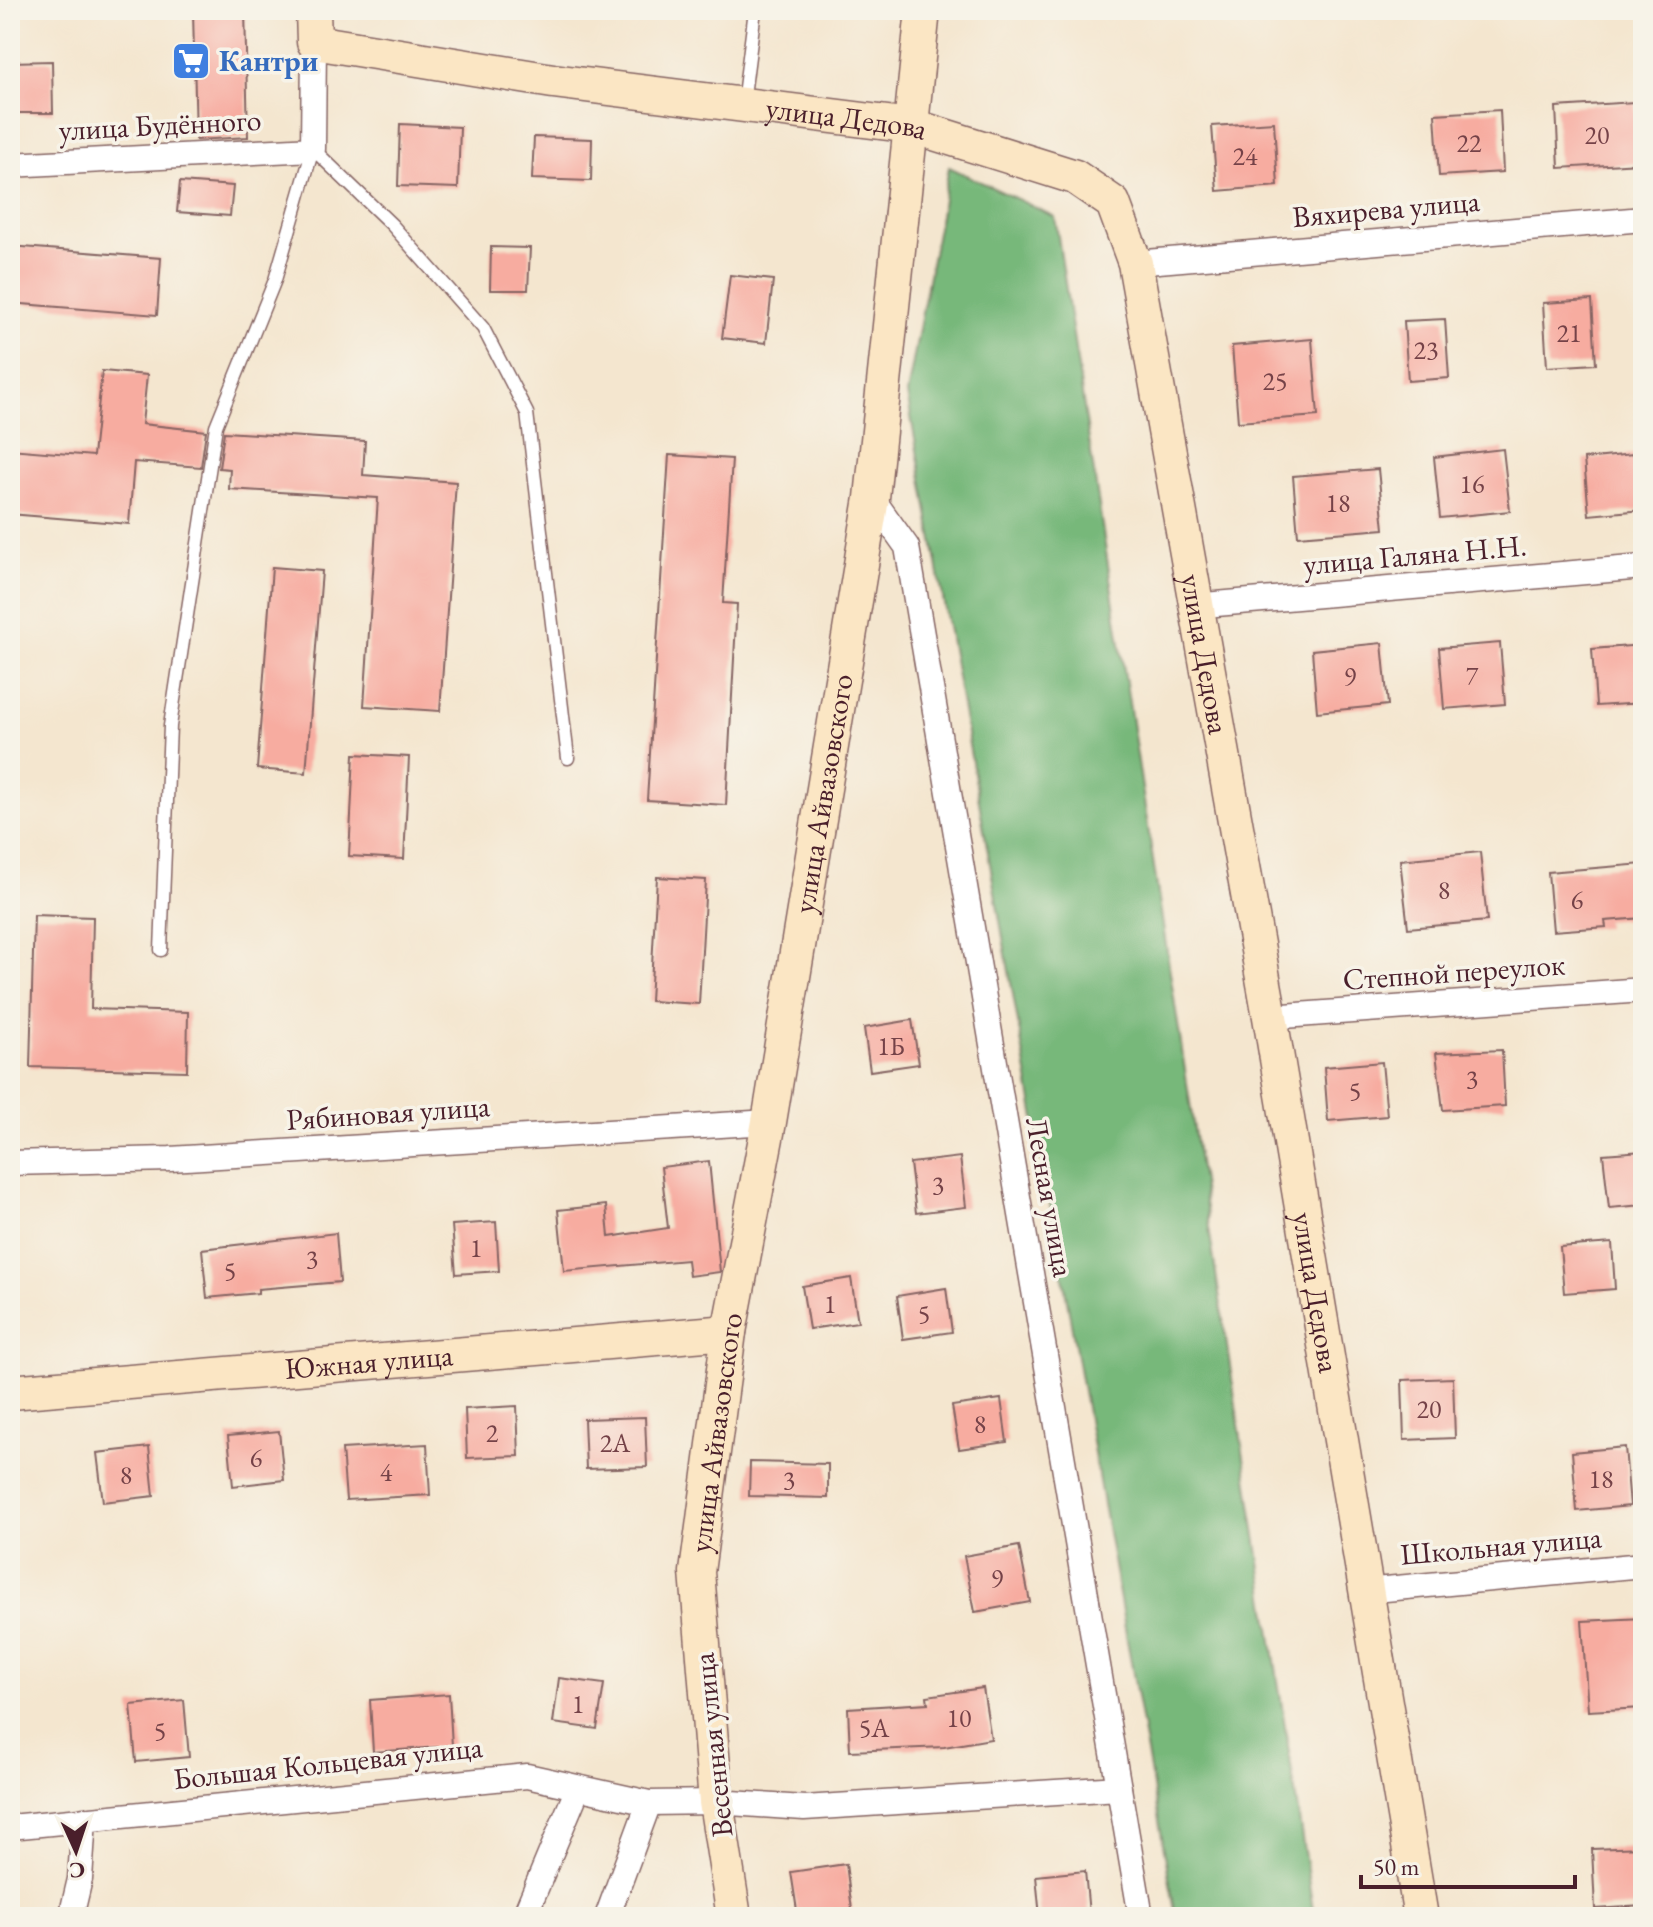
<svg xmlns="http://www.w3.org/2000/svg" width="1653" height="1927" viewBox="0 0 1653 1927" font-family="'EB Garamond',serif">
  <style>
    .forest { fill: #77b87a; stroke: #606c52; stroke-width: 2 }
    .building { fill: #f7aca0 }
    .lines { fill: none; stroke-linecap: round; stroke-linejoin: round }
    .lane-casing { stroke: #866564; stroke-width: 15 }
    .street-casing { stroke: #866564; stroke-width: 27 }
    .secondary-casing { stroke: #866564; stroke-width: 37 }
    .lane { stroke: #fff; stroke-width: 12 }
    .street { stroke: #fff; stroke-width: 24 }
    .secondary { stroke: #fbe6c4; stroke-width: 34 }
    .labels { text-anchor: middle; stroke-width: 7; stroke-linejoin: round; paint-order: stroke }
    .number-label { font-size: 26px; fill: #754248 }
    .shop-label { font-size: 30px; font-weight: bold; fill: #366cbe; stroke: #f7f3e8; text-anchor: start }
    .street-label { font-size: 30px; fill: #4a1f2b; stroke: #f7f3e8 }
  </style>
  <rect width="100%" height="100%" fill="#f7f3e8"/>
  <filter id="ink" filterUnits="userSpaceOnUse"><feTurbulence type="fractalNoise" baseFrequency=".0125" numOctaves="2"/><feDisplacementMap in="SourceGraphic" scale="16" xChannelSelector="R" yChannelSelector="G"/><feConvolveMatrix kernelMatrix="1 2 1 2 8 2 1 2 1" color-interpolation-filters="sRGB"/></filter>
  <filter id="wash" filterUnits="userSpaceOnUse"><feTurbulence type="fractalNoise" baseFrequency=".006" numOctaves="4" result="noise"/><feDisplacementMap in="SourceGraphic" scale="32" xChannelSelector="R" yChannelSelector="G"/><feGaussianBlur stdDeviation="1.8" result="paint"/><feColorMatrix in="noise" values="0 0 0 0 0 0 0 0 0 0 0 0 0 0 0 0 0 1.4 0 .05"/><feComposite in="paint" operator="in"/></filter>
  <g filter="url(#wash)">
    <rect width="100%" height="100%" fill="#f4e6cf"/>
    <polygon class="forest" points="949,167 1055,217 1314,1917 1176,1917 907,394"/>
    <g id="blocks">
      <g class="building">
        <polygon points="193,10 245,10 248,137 196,140"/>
        <polygon points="52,61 53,113 10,113 10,62"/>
        <polygon points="1635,102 1639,163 1559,168 1556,107"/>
        <polygon points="1500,110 1503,172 1439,176 1435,114"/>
        <polygon points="1274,122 1278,186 1217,191 1212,126"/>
        <polygon points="400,124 460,127 458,188 398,186"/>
        <polygon points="534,137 592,139 591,181 532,179"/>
        <polygon points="180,182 233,186 230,216 177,212"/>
        <polygon points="10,246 161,258 157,315 10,303"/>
        <polygon points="491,247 530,248 528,290 490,290"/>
        <polygon points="730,275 773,280 766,343 722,338"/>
        <polygon points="1592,300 1596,364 1547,367 1543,303"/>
        <polygon points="1445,319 1449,378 1408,381 1404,321"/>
        <polygon points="1312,339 1318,416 1238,422 1232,346"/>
        <polygon points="102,371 147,375 142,424 206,431 201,467 134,462 129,524 10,514 10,449 93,456"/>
        <polygon points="224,432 365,441 363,475 456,482 440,711 364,706 378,498 229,489 230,469 219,468"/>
        <polygon points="1503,449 1510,511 1440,518 1434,457"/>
        <polygon points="1643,453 1643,510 1589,515 1584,459"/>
        <polygon points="669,455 732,459 723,603 737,604 726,805 647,800"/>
        <polygon points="1378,469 1384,529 1298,536 1293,476"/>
        <polygon points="272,567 322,571 306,773 257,769"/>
        <polygon points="1382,643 1388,705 1317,712 1312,650"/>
        <polygon points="1500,643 1505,704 1444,709 1439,648"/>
        <polygon points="1643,645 1643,703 1596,706 1592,649"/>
        <polygon points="354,754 409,757 404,859 349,856"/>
        <polygon points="1480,852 1487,921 1408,928 1400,860"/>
        <polygon points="1643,864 1643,918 1605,921 1606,927 1553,931 1548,872"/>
        <polygon points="657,877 706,880 699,1004 650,1001"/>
        <polygon points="34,915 93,917 91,1009 188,1012 187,1071 30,1067"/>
        <polygon points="912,1020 919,1064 870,1071 864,1028"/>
        <polygon points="1502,1050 1505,1106 1443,1110 1436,1053"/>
        <polygon points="1382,1062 1387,1116 1328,1121 1324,1067"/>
        <polygon points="1643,1151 1643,1205 1609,1208 1603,1154"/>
        <polygon points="960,1157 966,1207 916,1213 910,1163"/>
        <polygon points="709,1161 720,1272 689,1276 687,1260 564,1271 558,1210 606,1205 609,1237 668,1228 661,1167"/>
        <polygon points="496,1222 499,1271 456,1274 452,1225"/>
        <polygon points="336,1233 340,1282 258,1289 258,1293 207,1298 202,1249"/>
        <polygon points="1612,1243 1615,1289 1564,1293 1560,1247"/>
        <polygon points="851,1278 858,1322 809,1329 802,1286"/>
        <polygon points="946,1288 952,1332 903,1339 897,1296"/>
        <polygon points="1453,1378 1455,1438 1404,1440 1402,1380"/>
        <polygon points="1001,1399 1007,1442 959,1449 952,1406"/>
        <polygon points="517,1406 519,1456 467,1458 465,1409"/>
        <polygon points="645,1417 647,1467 586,1469 584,1419"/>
        <polygon points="279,1431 284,1480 233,1486 228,1436"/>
        <polygon points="427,1444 430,1495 346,1500 342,1449"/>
        <polygon points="149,1447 154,1496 103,1502 97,1453"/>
        <polygon points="1625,1447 1630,1506 1577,1511 1572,1452"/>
        <polygon points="750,1462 828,1464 828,1498 749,1496"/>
        <polygon points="1019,1546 1030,1602 975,1612 964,1556"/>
        <polygon points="1643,1618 1643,1708 1588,1711 1582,1621"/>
        <polygon points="559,1678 604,1684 597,1729 553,1723"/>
        <polygon points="983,1688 991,1739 944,1747 850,1751 848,1708 928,1703 927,1696"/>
        <polygon points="449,1694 452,1746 373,1752 370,1700"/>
        <polygon points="184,1700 189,1757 136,1762 131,1705"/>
        <polygon points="1643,1847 1643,1906 1595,1909 1592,1849"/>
        <polygon points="846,1864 853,1917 798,1917 791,1872"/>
        <polygon points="1085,1871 1089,1914 1040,1917 1036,1876"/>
      </g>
    </g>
  </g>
  <g filter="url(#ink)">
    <use href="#blocks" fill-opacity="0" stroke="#866564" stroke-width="2"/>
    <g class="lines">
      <defs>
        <g id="lane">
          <polyline points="743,103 755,10"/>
          <polyline points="161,950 170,726 216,426 275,280 313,149 392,225 483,328 527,413 568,758"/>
        </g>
        <g id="street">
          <polyline points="10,165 313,149 314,42"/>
          <polyline points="1135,263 1643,219"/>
          <polyline points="872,498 907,547 1141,1917"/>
          <polyline points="1193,606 1643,567"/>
          <polyline points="1270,1017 1643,990"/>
          <polyline points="10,1163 170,1159 769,1122"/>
          <polyline points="1364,1591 1643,1565"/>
          <polyline points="10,1827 527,1776 649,1803 716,1802 804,1808 1119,1788"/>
          <polyline points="71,1917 80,1879 84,1819"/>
          <polyline points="524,1917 578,1788"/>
          <polyline points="607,1917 649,1803"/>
        </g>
        <g id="secondary">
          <path id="s1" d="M 313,10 L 314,42 L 553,81 L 912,126 L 1075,177 L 1113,203 L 1135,263 L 1270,1017 L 1421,1917"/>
          <path id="s2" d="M 10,1392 L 729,1332"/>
          <path id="s3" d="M 734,1917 L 716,1802 L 697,1572 L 729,1332 L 769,1122 L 872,498 L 923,10"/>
        </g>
      </defs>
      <use href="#lane" class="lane-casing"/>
      <use href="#street" class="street-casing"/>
      <use href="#secondary" class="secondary-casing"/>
      <use href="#lane" class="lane"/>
      <use href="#street" class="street"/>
      <use href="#secondary" class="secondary"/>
    </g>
  </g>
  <defs>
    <symbol id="supermarket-square" viewBox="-11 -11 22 22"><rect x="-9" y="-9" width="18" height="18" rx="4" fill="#3f7fe0" stroke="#f7f3e8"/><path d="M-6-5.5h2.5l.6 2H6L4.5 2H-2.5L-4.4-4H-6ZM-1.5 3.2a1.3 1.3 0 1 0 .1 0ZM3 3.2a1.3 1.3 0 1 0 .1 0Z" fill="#fff"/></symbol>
  </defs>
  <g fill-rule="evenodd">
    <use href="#supermarket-square" x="169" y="39" width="44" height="44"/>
  </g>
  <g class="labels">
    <g class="number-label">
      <text x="1597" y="144">20</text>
      <text x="1469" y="152">22</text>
      <text x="1245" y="165">24</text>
      <text x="1569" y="342">21</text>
      <text x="1426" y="359">23</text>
      <text x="1275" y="390">25</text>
      <text x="1472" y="493">16</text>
      <text x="1338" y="512">18</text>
      <text x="1472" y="685">7</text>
      <text x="1350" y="686">9</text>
      <text x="1444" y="899">8</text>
      <text x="1577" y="909">6</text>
      <text x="891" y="1055">1Б</text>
      <text x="1472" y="1088">3</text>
      <text x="1355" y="1100">5</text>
      <text x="938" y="1194">3</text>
      <text x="476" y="1257">1</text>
      <text x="312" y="1268">3</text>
      <text x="230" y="1280">5</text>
      <text x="830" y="1313">1</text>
      <text x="924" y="1323">5</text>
      <text x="1429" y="1418">20</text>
      <text x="980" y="1433">8</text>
      <text x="492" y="1442">2</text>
      <text x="615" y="1452">2А</text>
      <text x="256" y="1467">6</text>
      <text x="386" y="1481">4</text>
      <text x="126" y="1484">8</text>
      <text x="1601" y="1488">18</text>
      <text x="789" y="1489">3</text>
      <text x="997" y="1588">9</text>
      <text x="578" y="1713">1</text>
      <text x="959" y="1727">10</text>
      <text x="874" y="1737">5А</text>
      <text x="160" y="1740">5</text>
    </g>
    <g class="shop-label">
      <text x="219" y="71">Кантри</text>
    </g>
    <g class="street-label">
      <text dy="10" stroke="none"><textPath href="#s1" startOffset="570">улица Дедова</textPath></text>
      <text transform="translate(160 125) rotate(-3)" y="10">улица Будённого</text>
      <text transform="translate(1386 209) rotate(-5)" y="10">Вяхирева улица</text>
      <text transform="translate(1415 555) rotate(-5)" y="10">улица Галяна Н.Н.</text>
      <text dy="10" stroke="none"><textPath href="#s1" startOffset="1314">улица Дедова</textPath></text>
      <text dy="10" stroke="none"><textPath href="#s3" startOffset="1136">улица Айвазовского</textPath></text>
      <text transform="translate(1454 972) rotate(-4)" y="10">Степной переулок</text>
      <text transform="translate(388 1113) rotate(-4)" y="10">Рябиновая улица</text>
      <text transform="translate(1050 1197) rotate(80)" y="10">Лесная улица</text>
      <text dy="10" stroke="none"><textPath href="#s1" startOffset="1962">улица Дедова</textPath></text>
      <text dy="10" stroke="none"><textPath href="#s2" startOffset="360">Южная улица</textPath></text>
      <text dy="10" stroke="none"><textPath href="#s3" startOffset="488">улица Айвазовского</textPath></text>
      <text transform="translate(1501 1546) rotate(-5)" y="10">Школьная улица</text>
      <text transform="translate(713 1745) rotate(-96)" y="10">Весенная улица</text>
      <text transform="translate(328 1763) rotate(-6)" y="10">Большая Кольцевая улица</text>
    </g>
  </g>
  <rect width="1653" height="1927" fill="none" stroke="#f7f3e8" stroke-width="40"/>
  <g transform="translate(76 1851) rotate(177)" stroke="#f7f3e8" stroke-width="6" paint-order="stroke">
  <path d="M0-6L14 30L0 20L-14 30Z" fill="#4a1f2b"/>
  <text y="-12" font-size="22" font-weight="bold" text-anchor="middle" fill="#4a1f2b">С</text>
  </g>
  <path d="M1361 1875v12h214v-12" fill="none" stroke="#4a1f2b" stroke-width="4"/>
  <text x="1373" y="1875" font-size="24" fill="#4a1f2b" stroke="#f7f3e8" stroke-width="6" paint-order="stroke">50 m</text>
</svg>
